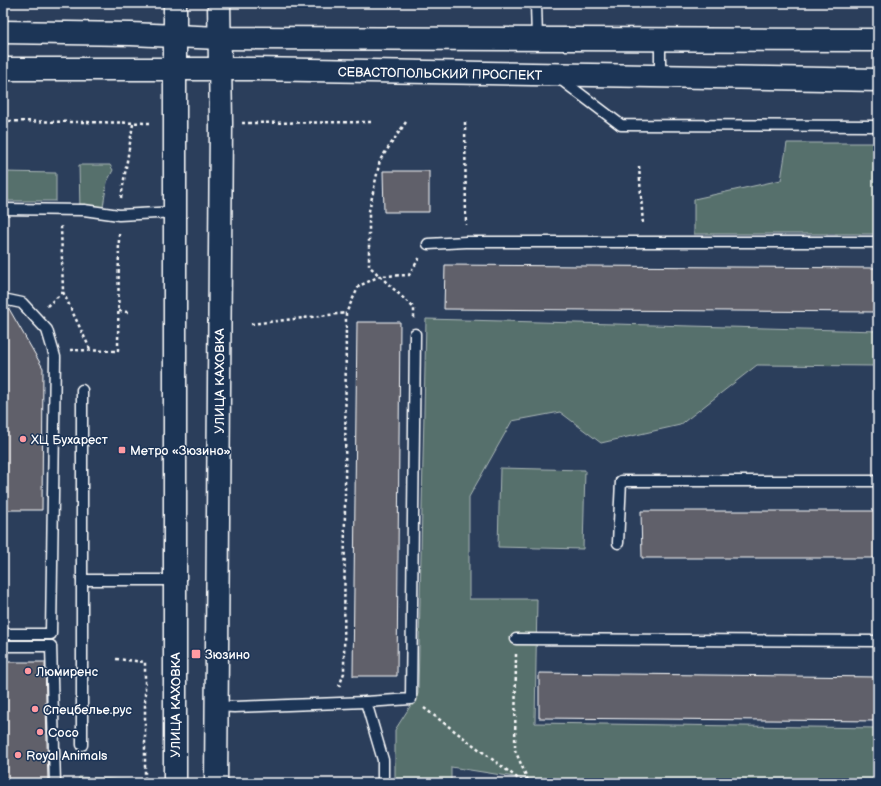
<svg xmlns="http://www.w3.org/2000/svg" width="881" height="786" viewBox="0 0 881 786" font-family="'Balsamiq Sans',sans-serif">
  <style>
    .green { fill: #566f6c; stroke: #aab7b6 }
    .building { fill: #61616a; stroke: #fff }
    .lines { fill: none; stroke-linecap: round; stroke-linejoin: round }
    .lane-casing { stroke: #fff; stroke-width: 13 }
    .secondary-casing { stroke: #fff; stroke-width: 25 }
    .path { stroke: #fff; stroke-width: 2.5; stroke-dasharray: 3 3; stroke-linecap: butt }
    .lane { stroke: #1d3557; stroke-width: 10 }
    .secondary { stroke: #1d3557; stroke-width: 22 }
    .poi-dot { fill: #ff9aa2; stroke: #1d3557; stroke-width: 1.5 }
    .labels { text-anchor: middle; stroke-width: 3; stroke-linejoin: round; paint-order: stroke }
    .street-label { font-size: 13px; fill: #fff; stroke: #1d3557 }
    .poi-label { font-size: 13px; fill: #fff; stroke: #1d3557; text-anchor: start }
  </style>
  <rect width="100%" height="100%" fill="#2b3e5b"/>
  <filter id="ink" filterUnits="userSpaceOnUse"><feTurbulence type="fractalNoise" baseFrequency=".025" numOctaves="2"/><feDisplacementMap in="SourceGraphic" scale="8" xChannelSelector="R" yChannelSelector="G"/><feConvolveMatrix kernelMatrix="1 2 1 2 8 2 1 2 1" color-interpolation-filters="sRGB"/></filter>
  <g filter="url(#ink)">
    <g class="green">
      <polygon points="787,143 878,143 878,234 694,234 694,199 781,180"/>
      <polygon points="79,165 110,165 113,170 107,182 102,213 80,210"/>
      <polygon points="3,172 56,173 56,201 3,201"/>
      <polygon points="426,319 878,331 878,366 757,365 680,425 601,443 560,412 512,421 469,497 469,599 537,599 535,723 878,728 878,783 533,783 533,780 451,767 451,783 395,783 395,730 418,694"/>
      <polygon points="500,468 585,470 583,549 498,547"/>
      <polygon points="79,777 129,780 129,783 78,783"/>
    </g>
    <g class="building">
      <polygon points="383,171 429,171 429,212 384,212"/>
      <polygon points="445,265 878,268 878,312 444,309"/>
      <polygon points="3,306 8,307 43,368 42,510 3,510"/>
      <polygon points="357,322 400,322 397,676 353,676"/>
      <polygon points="641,511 878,511 878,558 642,558"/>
      <polygon points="3,662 45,662 48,783 3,783"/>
      <polygon points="539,673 878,677 878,721 539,718"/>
    </g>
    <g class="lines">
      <defs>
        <g id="lane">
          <polyline points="536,3 537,39"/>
          <polyline points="660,77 660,39"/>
          <polyline points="559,78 621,125 878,126"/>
          <polyline points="3,209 84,210 119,215 176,212"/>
          <polyline points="428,244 466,242 878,242"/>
          <polyline points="3,299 22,303 47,330 55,357 51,634 3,634"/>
          <polyline points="82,390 82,580 175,580"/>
          <polyline points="618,543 621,481 878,481"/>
          <polyline points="516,639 878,641"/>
          <polyline points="3,646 51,646 55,783"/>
          <polyline points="216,706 234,707 366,702"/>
          <polyline points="82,745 82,580"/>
          <polyline points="383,783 383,760 366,702 411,699 415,334"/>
        </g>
        <g id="secondary">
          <polyline points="3,32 131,34 219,38 878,40"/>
          <polyline points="3,69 253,69 878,80"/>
          <polyline points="175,783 175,3"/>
          <polyline points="216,783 221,123 219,3"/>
        </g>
      </defs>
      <use href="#lane" class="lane-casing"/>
      <use href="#secondary" class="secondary-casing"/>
      <g class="path">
        <polyline points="3,121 153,123"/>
        <polyline points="406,122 380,160 369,211 369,266 414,308 414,319"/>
        <polyline points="465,122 466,225"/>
        <polyline points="242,123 374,122"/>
        <polyline points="639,166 643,225"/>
        <polyline points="121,198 133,124"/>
        <polyline points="63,292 91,351"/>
        <polyline points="47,306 63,292 61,226"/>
        <polyline points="119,311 128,312"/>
        <polyline points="251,324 346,313"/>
        <polyline points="70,350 118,351 119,231"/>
        <polyline points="516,654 515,750 529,783"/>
        <polyline points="116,659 145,662 145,783"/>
        <polyline points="339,687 344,673 346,313 359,286 380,276 409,275 420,257"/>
        <polyline points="424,708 524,783"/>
      </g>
      <use href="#lane" class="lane"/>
      <use href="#secondary" class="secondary"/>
    </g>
  </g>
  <g class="poi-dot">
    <circle cx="23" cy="439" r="4"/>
    <rect x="118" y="446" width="8" height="8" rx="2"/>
    <rect x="191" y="649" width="10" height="10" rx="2"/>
    <circle cx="28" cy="671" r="4"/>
    <circle cx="35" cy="709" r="4"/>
    <circle cx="40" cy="732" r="4"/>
    <circle cx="18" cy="755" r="4"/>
  </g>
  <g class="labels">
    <g class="street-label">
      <text transform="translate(440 73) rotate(1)" y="5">СЕВАСТОПОЛЬСКИЙ ПРОСПЕКТ</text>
      <text transform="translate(219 381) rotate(-90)" y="5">УЛИЦА КАХОВКА</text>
      <text transform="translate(175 705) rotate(-90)" y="5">УЛИЦА КАХОВКА</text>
    </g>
    <g class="poi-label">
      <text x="31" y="444">ХЦ Бухарест</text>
      <text x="130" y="455">Метро «Зюзино»</text>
      <text x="205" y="659">Зюзино</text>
      <text x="36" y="676">Люмиренс</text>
      <text x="43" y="714">Спецбелье.рус</text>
      <text x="48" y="737">Coco</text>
      <text x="26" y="760">Royal Animals</text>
    </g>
  </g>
  <rect width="881" height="786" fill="none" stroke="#1d3557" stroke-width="16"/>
  <rect x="8" y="8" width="865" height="770" fill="none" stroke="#fff" stroke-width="1.5" filter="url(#ink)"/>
</svg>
